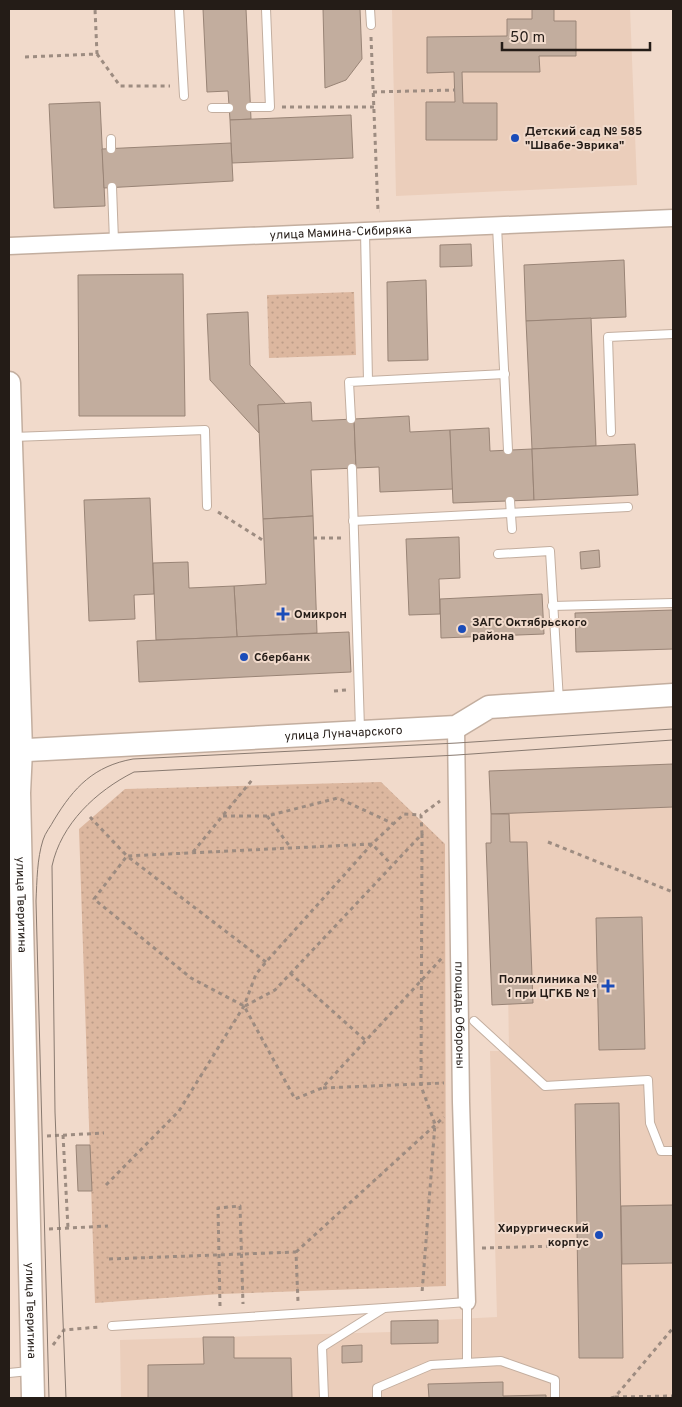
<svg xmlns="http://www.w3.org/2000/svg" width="682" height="1407" viewBox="0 0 682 1407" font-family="Overpass,sans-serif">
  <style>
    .built { fill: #ebcebb }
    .grass { fill: url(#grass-dots) }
    .building { fill: #c2ad9e; stroke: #998476 }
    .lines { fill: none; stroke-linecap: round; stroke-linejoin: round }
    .lane-casing { stroke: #c3ae9f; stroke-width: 10 }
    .street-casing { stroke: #c3ae9f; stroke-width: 19 }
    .secondary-casing { stroke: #c3ae9f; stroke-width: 25 }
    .path { stroke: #9d8c81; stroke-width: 3; stroke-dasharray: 4 4; stroke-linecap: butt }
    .lane { stroke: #fff; stroke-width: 8 }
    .street { stroke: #fff; stroke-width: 16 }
    .secondary { stroke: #fff; stroke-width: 22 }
    .tram { stroke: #897a70; stroke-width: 1 }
    .poi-dot { fill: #1a4cb9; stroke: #f1dacb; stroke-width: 2 }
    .labels { text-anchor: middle; stroke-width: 4; stroke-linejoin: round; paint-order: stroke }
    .poi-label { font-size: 12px; font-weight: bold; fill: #241c17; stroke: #f1dacb; text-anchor: start }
    .street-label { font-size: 12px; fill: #241c17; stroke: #f1dacb }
  </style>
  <defs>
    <pattern id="grass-dots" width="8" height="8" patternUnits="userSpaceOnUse" patternTransform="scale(1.25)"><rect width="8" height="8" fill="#dcb79f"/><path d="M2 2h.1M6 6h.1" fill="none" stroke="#bd9d88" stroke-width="1.8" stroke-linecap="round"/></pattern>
  </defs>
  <rect width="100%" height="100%" fill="#f1dacb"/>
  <g class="built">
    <polygon points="392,9 630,9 637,185 396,196"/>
    <polygon points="673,786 673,1398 121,1398 120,1340 391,1332 438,1320 497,1317 490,1051 509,1051 505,791"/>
  </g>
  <g class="grass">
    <polygon points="354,292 356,355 269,358 267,295"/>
    <polygon points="381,782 445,844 446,1286 220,1294 95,1303 79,829 125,789"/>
  </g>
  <g class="building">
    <polygon points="203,9 246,9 251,119 230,120 228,91 207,92"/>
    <polygon points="323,9 360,9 362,59 346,80 325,88"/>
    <polygon points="532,9 554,9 554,21 576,21 576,56 539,56 540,72 462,72 463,103 497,103 497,140 426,140 426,102 455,102 454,72 427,73 427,37 507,36 507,19 532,19"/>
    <polygon points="100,102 105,206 54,208 49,104"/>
    <polygon points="351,115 353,158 232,163 230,120"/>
    <polygon points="231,143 233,181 104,188 102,149"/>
    <polygon points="471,244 472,266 440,267 440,245"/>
    <polygon points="624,260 626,317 526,321 524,265"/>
    <polygon points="183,274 185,416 79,416 78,275"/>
    <polygon points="426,280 428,360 388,361 387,282"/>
    <polygon points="248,312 250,365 286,404 258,405 259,433 210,380 207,314"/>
    <polygon points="591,318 596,446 532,449 526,321"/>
    <polygon points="311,402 312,421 354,419 356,468 311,470 313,516 263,519 258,405"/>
    <polygon points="409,416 410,432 450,430 453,489 380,492 379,467 356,468 354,419"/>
    <polygon points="489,428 490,451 532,449 534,500 453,503 450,430"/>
    <polygon points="635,444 638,495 534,500 532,449"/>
    <polygon points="150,498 154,594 134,595 135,619 89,621 84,500"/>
    <polygon points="313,516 317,633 237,637 234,586 266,584 263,519"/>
    <polygon points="459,537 460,578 439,579 440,614 409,615 406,539"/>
    <polygon points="599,550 600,567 581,569 580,552"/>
    <polygon points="188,562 189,588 234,586 237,637 156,640 153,563"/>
    <polygon points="542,594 544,634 441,638 440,599"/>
    <polygon points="673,610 673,649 576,652 575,613"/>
    <polygon points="349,632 351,672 139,682 137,641"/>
    <polygon points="673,764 673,807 491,814 489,771"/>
    <polygon points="491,814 509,814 510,842 527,842 533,1003 492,1005 486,843 491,843"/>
    <polygon points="642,917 645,1049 599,1050 596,918"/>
    <polygon points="619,1103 623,1358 579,1358 575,1104"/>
    <polygon points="76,1145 90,1145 92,1191 78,1191"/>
    <polygon points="673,1205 673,1263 622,1264 621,1206"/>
    <polygon points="438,1320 438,1343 391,1344 391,1321"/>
    <polygon points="203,1337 234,1337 234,1358 291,1358 292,1398 148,1398 148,1365 204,1364"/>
    <polygon points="362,1345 362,1362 342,1363 342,1346"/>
    <polygon points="503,1382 503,1396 546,1395 546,1398 429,1398 428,1384"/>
  </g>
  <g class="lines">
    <defs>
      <g id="lane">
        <polyline points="179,9 184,96"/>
        <polyline points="370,9 371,25"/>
        <polyline points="250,107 270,107 266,9"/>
        <polyline points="212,108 229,108"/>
        <polyline points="111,139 111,149"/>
        <polyline points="112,187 114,241"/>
        <polyline points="497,226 508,450"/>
        <polyline points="368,381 505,374"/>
        <polyline points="351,419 349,382 368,381 365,231"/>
        <polyline points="611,432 608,337 673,334"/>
        <polyline points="13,437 205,430 207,506"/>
        <polyline points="352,468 360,729"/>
        <polyline points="510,501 512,529"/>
        <polyline points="353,521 628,507"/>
        <polyline points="498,554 550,551 559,701"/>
        <polyline points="552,606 673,603"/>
        <polyline points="474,1021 545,1086 648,1080 650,1123 661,1151 673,1151"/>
        <polyline points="112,1326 384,1308"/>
        <polyline points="9,1373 29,1371"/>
        <polyline points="324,1398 322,1347 384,1308 467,1302 467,1362"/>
        <polyline points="377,1398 377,1388 431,1365 501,1361 555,1380 555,1398"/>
      </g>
      <g id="street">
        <path id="s1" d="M 9,246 L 673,218"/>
        <path id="s2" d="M 456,727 L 461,1102 L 467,1302"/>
      </g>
      <g id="secondary">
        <path id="s3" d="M 9,383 L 21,750 L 19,793 L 33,1398"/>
        <path id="s4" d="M 9,751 L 456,727 L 489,707 L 673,695"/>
      </g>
    </defs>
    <use href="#lane" class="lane-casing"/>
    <use href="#street" class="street-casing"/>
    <use href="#secondary" class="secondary-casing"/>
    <g class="path">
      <polyline points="371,37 378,211 380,211"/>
      <polyline points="97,54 120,86 170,86"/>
      <polyline points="25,57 97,54 95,9"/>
      <polyline points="373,92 455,90"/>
      <polyline points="282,107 374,107"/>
      <polyline points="218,512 264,541"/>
      <polyline points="313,538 343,538"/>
      <polyline points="334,691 346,690"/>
      <polyline points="223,816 267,816 338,798 394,824"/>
      <polyline points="267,816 291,848"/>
      <polyline points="90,817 127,856 94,899 191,978 244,1006 295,1099 322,1088 442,958"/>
      <polyline points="422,834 421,1086 435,1124 422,1293"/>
      <polyline points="548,842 673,892"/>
      <polyline points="193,852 252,780"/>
      <polyline points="266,962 127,856 372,844 391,864"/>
      <polyline points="290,973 365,1040"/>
      <polyline points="245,1006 275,990 422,834 421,815 440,801"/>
      <polyline points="323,1088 444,1083"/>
      <polyline points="63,1135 68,1228"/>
      <polyline points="47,1136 104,1133"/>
      <polyline points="106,1185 179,1111 244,1006 256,974 266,962 372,844 404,814 421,815"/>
      <polyline points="49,1229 108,1226"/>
      <polyline points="482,1248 557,1246"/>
      <polyline points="296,1252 444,1117"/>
      <polyline points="109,1259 296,1252 298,1302"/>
      <polyline points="220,1306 218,1208 240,1206 243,1304"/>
      <polyline points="53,1345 64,1330 99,1327"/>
      <polyline points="615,1397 673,1396"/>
      <polyline points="611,1398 615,1397 673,1328"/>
    </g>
    <use href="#lane" class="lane"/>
    <use href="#street" class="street"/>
    <use href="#secondary" class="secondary"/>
    <g class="tram">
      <path d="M 49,1398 L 36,901 C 37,880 37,859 43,840 C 45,833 51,826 54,820 C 74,787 94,766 133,759 L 457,743 L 673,729"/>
      <path d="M 66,1398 L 55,1112 L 52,866 C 61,824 96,791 134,772 L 457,755 L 673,740"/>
    </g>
  </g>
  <g class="poi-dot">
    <circle cx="515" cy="138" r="5"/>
    <path d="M280.5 606.5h5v5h5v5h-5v5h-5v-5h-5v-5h5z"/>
    <circle cx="462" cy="629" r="5"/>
    <circle cx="244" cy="657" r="5"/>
    <path d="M605.5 978.5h5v5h5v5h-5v5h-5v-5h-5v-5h5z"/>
    <circle cx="599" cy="1235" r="5"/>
  </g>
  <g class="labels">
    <g class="poi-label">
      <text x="525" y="135">Детский сад № 585<tspan x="525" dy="14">"Швабе-Эврика"</tspan></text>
      <text x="294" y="618">Омикрон</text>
      <text x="472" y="626">ЗАГС Октябрьского<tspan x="472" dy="14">района</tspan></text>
      <text x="254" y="661">Сбербанк</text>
      <text x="597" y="983" text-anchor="end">Поликлиника №<tspan x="597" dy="14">1 при ЦГКБ № 1</tspan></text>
      <text x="589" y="1232" text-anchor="end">Хирургический<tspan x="589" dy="14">корпус</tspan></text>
    </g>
    <g class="street-label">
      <text dy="4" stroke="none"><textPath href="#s1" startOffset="332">улица Мамина-Сибиряка</textPath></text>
      <text dy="4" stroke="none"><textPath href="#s4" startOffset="335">улица Луначарского</textPath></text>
      <text dy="4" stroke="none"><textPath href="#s3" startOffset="522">улица Тверитина</textPath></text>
      <text dy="4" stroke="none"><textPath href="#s2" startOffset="288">площадь Обороны</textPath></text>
      <text dy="4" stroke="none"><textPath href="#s3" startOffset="928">улица Тверитина</textPath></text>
    </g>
  </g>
  <rect width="682" height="1407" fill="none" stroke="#241c17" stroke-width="20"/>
  <path d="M502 42v8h148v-8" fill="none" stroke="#241c17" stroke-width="2.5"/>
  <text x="510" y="42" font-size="15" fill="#241c17" stroke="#f1dacb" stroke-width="4" paint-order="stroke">50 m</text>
</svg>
